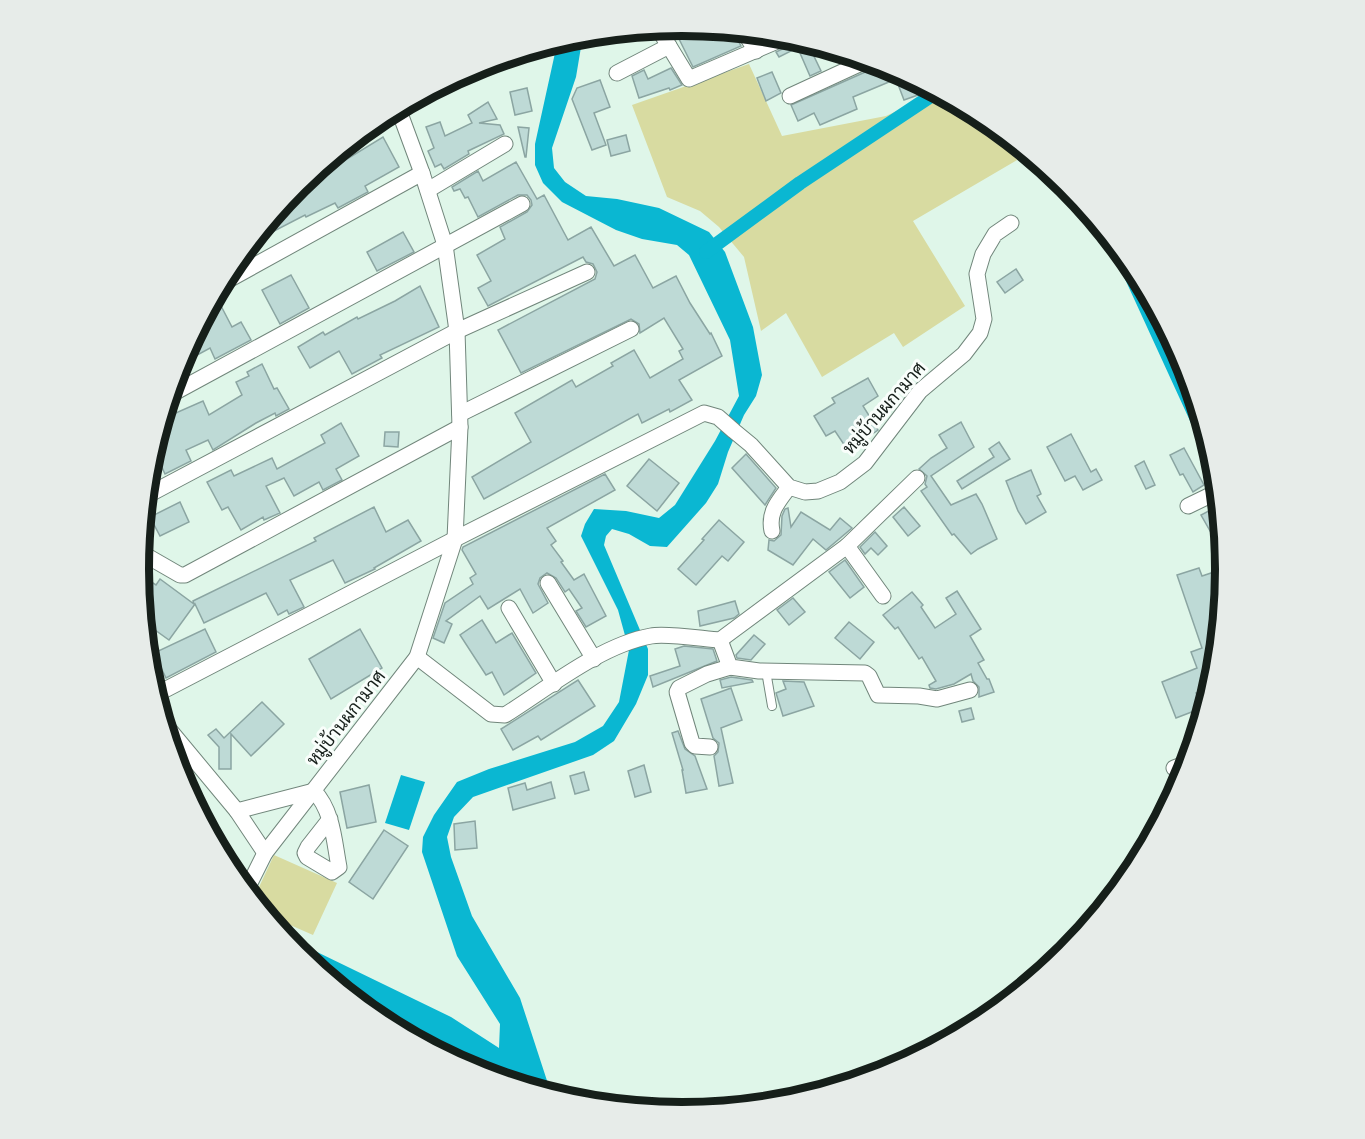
<svg xmlns="http://www.w3.org/2000/svg" width="1365" height="1139" viewBox="0 0 1365 1139" font-family="'Space Grotesk',Sarabun,sans-serif">
  <style>
    .green { fill: #d8dba1 }
    .water { fill: #0ab7d2 }
    .lines { fill: none; stroke-linecap: round; stroke-linejoin: round }
    .canal { stroke: #0ab7d2; stroke-width: 14 }
    .building { fill: #bedad6; stroke: #8ba5a2; stroke-width: 1.5 }
    .lane-casing { stroke: #71867b; stroke-width: 10 }
    .street-casing { stroke: #71867b; stroke-width: 17 }
    .lane { stroke: #fff; stroke-width: 8 }
    .street { stroke: #fff; stroke-width: 15 }
    .labels { text-anchor: middle; stroke-width: 6; stroke-linejoin: round; paint-order: stroke }
    .street-label { font-size: 18px; fill: #161f1a; stroke: #f9fefb }
    .rim { fill: none; stroke: #161f1a; stroke-width: 8 }
  </style>
  <rect width="100%" height="100%" fill="#dff6e9"/>
  <g class="green">
    <polygon points="749,64 782,136 886,116 937,92 985,117 1029,153 913,221 965,306 903,347 894,333 822,377 786,313 761,331 744,257 719,227 700,211 667,197 632,105"/>
    <polygon points="274,855 337,883 313,935 265,914 253,900"/>
  </g>
  <g class="water">
    <polygon points="583,35 576,77 552,148 554,168 565,182 586,196 617,199 659,208 709,232 725,252 753,327 762,375 756,396 744,415 728,452 718,484 706,503 667,547 650,546 629,534 612,529 606,536 604,545 648,649 648,675 636,704 614,741 593,755 473,797 454,817 447,837 451,857 472,916 520,998 552,1096 474,1072 380,1022 298,954 282,935 451,1017 499,1048 500,1024 457,956 422,852 423,837 434,815 457,782 489,769 575,742 603,726 619,702 629,650 618,610 581,536 585,524 594,509 626,511 659,518 675,505 715,441 739,396 730,340 689,255 677,245 642,239 616,230 562,202 543,183 535,165 535,144 555,53 553,43"/>
    <polygon points="401,775 425,782 409,830 385,823"/>
  </g>
  <g class="lines">
    <g class="canal">
      <polyline points="1118,247 1212,452"/>
      <polyline points="706,252 800,183 937,92"/>
    </g>
  </g>
  <g class="building">
    <polygon points="682,26 735,31 736,37 741,46 693,67 678,37 677,38 670,27"/>
    <polygon points="797,42 799,47 779,57 776,52"/>
    <polygon points="810,48 821,71 810,76 800,53"/>
    <polygon points="880,64 891,67 911,78 918,95 904,100 896,79 853,97 857,109 820,125 814,113 798,121 791,105 872,69"/>
    <polygon points="671,68 682,85 670,90 669,88 639,98 632,76 644,70 648,79"/>
    <polygon points="772,72 781,93 766,101 757,78"/>
    <polygon points="600,80 610,107 594,113 606,145 592,150 572,99 577,88"/>
    <polygon points="527,88 532,111 515,115 510,92"/>
    <polygon points="488,102 497,119 479,123 500,125 504,134 468,151 469,154 444,169 441,164 435,167 428,151 434,148 426,127 440,122 445,136 472,123 468,115"/>
    <polygon points="518,127 529,128 526,157 525,157"/>
    <polygon points="626,135 630,151 611,156 607,140"/>
    <polygon points="383,137 399,167 365,186 368,192 338,208 335,203 306,217 305,215 249,244 282,204 296,196 294,190 320,178 319,176"/>
    <polygon points="516,162 537,199 544,195 568,240 591,227 614,266 635,255 653,288 676,276 690,303 710,334 711,333 722,356 679,380 692,400 670,412 669,409 642,423 638,414 484,499 472,477 531,442 515,413 572,380 576,387 613,366 611,363 634,350 650,378 683,359 679,351 683,349 664,318 640,333 639,324 631,319 521,373 498,330 595,279 597,272 593,264 586,262 583,257 488,306 478,288 491,281 477,255 505,239 500,227 527,212 532,205 531,200 527,195 518,195 478,217 468,197 465,198 460,189 454,191 452,187 478,171 483,181"/>
    <polygon points="403,232 414,252 377,271 367,252"/>
    <polygon points="1016,269 1023,280 1005,293 997,282"/>
    <polygon points="291,275 309,308 280,324 262,290"/>
    <polygon points="420,286 439,327 380,355 382,358 352,374 339,351 310,368 298,347 323,332 325,335 357,317 358,319 395,301"/>
    <polygon points="220,304 232,327 241,322 251,340 215,359 210,348 179,365 206,312"/>
    <polygon points="1172,337 1185,362 1193,386 1187,388 1164,341"/>
    <polygon points="262,364 274,389 277,388 289,409 276,416 275,413 256,423 213,450 208,440 186,450 191,461 165,474 153,448 162,419 203,401 209,415 242,395 236,382 249,376 247,372"/>
    <polygon points="868,378 878,396 863,406 878,430 859,443 857,439 845,446 835,431 826,436 814,416 835,403 832,398"/>
    <polygon points="961,422 974,447 931,476 951,505 976,494 982,504 997,539 978,549 971,554 954,534 952,535 921,491 927,487 925,484 927,476 919,469 931,458 947,448 939,435"/>
    <polygon points="341,423 359,456 336,469 342,480 323,490 319,482 294,496 284,478 266,486 280,513 264,520 263,517 241,530 228,507 222,510 207,482 231,470 234,476 272,458 277,469 325,443 321,435"/>
    <polygon points="385,432 399,432 398,447 384,446"/>
    <polygon points="1071,434 1091,472 1096,469 1102,480 1083,490 1075,476 1065,481 1047,447"/>
    <polygon points="999,442 1010,459 962,489 957,481 994,457 989,449"/>
    <polygon points="1184,448 1204,485 1193,492 1183,474 1180,475 1170,455"/>
    <polygon points="746,454 776,488 765,505 732,468"/>
    <polygon points="649,459 679,483 657,511 627,486"/>
    <polygon points="1144,461 1155,485 1146,489 1135,466"/>
    <polygon points="1031,470 1041,494 1037,496 1046,512 1026,524 1018,511 1006,481"/>
    <polygon points="605,474 615,490 547,528 556,541 551,545 563,561 561,562 574,580 584,574 606,616 586,627 576,611 582,608 569,589 565,592 556,578 547,573 540,578 538,584 548,603 533,613 520,589 488,609 480,596 446,621 452,624 444,643 433,638 445,603 473,584 470,578 476,574 462,550 463,547"/>
    <polygon points="180,502 189,522 160,536 150,517"/>
    <polygon points="1220,505 1223,531 1225,557 1201,515"/>
    <polygon points="374,507 386,532 408,520 421,541 374,568 375,569 345,583 333,560 290,580 304,607 289,614 287,610 278,615 266,593 204,623 195,604 169,640 144,622 139,574 156,585 160,579 194,604 193,601 316,541 314,538"/>
    <polygon points="904,507 920,526 908,536 893,517"/>
    <polygon points="788,508 791,527 801,512 830,530 840,518 852,528 826,550 813,539 793,565 768,550 769,540 774,541 781,535 782,516 785,509"/>
    <polygon points="719,520 744,542 728,561 722,556 696,585 678,569 704,540 702,539"/>
    <polygon points="875,532 887,546 878,555 871,548 865,554 860,547"/>
    <polygon points="845,560 864,587 850,598 829,572"/>
    <polygon points="1199,568 1202,576 1223,569 1226,577 1216,676 1213,686 1196,693 1202,708 1176,718 1162,682 1197,668 1191,652 1202,648 1177,575"/>
    <polygon points="957,591 981,629 970,636 984,660 978,663 987,679 989,679 994,692 979,697 979,687 973,681 971,674 954,684 936,689 930,688 929,685 936,681 922,657 919,659 898,627 895,629 883,615 912,592 923,605 921,607 935,628 956,614 946,598"/>
    <polygon points="793,598 805,612 789,625 777,610"/>
    <polygon points="735,601 739,614 734,618 700,626 698,611"/>
    <polygon points="482,620 496,643 512,633 536,673 504,695 492,672 486,675 460,635"/>
    <polygon points="849,622 874,642 860,659 835,638"/>
    <polygon points="205,629 216,652 166,678 154,653"/>
    <polygon points="360,629 382,668 331,699 309,659"/>
    <polygon points="754,635 765,644 751,660 737,658 736,655"/>
    <polygon points="684,646 713,649 717,661 653,687 650,676 680,666 675,649"/>
    <polygon points="731,677 752,680 753,682 722,688 720,680"/>
    <polygon points="578,680 595,706 541,740 538,736 513,750 501,729"/>
    <polygon points="783,681 804,682 814,706 783,716 776,693 786,689"/>
    <polygon points="731,688 742,720 721,728 733,783 719,786 714,756 718,752 719,743 713,738 701,699"/>
    <polygon points="262,702 284,724 251,756 231,734 231,769 219,769 219,747 208,735 216,729 224,738"/>
    <polygon points="971,708 974,719 962,722 959,711"/>
    <polygon points="678,731 685,749 695,756 707,789 686,793 682,770 683,770 672,733"/>
    <polygon points="176,765 185,770 187,767 194,777 187,791"/>
    <polygon points="644,765 651,792 635,797 628,771"/>
    <polygon points="584,772 589,790 575,794 570,776"/>
    <polygon points="551,782 555,798 513,810 508,788 525,783 527,790"/>
    <polygon points="369,785 376,822 347,828 340,792"/>
    <polygon points="475,821 477,848 455,850 454,824"/>
    <polygon points="384,830 408,846 373,899 349,882"/>
  </g>
  <g class="lines">
    <defs>
      <polyline id="lane" points="766,671 772,706"/>
      <g id="street">
        <polyline points="658,28 689,79 789,36"/>
        <polyline points="744,32 756,51"/>
        <polyline points="617,73 669,46"/>
        <polyline points="428,92 490,62"/>
        <polyline points="790,96 868,60"/>
        <polyline points="428,190 505,144"/>
        <polyline points="221,284 422,173"/>
        <polyline points="170,395 522,204"/>
        <polyline points="460,414 631,329"/>
        <polyline points="146,496 457,331 587,272"/>
        <polyline points="1188,506 1219,491"/>
        <path d="M 772,531 C 768,512 778,502 789,487"/>
        <polyline points="847,546 917,478"/>
        <polyline points="140,552 180,575 185,575 460,427"/>
        <polyline points="548,583 594,659"/>
        <polyline points="509,608 554,684"/>
        <polyline points="720,640 730,667 759,671 865,673 869,676 878,695 919,696 937,699 970,690"/>
        <path d="M 417,657 L 491,714 L 505,715 C 548,688 601,645 651,636 C 666,633 704,639 720,640 L 847,546 L 883,596"/>
        <polyline points="155,695 455,539 704,413 718,417 734,431 751,445 789,487 805,492 818,491 840,482 865,463 920,391 964,354 980,333 984,319 977,274 983,254 995,234 1011,223"/>
        <polyline points="163,722 237,811 314,791"/>
        <polyline points="710,747 695,746 692,743 677,692 679,688 707,674 730,667"/>
        <polyline points="1174,768 1190,762"/>
        <path d="M 314,791 C 333,811 334,841 339,867 L 332,872 L 307,857 L 305,853 L 308,847 L 330,819"/>
        <polyline points="237,811 265,853"/>
        <polyline points="246,891 265,853 417,657 455,539 460,427 457,331 445,245 422,173 398,108"/>
      </g>
    </defs>
    <use href="#lane" class="lane-casing"/>
    <use href="#street" class="street-casing"/>
    <use href="#lane" class="lane"/>
    <use href="#street" class="street"/>
  </g>
  <g class="labels">
    <g class="street-label">
      <text transform="translate(884 408) rotate(-49)" y="6">หมู่บ้านผกามาศ</text>
      <text transform="translate(346 718) rotate(-52)" y="6">หมู่บ้านผกามาศ</text>
    </g>
  </g>
  <path d="M0 0H1365V1139H0ZM149 569a533 533 0 1 1 1066 0a533 533 0 1 1-1066 0Z" fill="#e7ece9" fill-rule="evenodd"/>
  <path class="rim" d="M149 569a533 533 0 1 1 1066 0a533 533 0 1 1-1066 0Z"/>
</svg>
